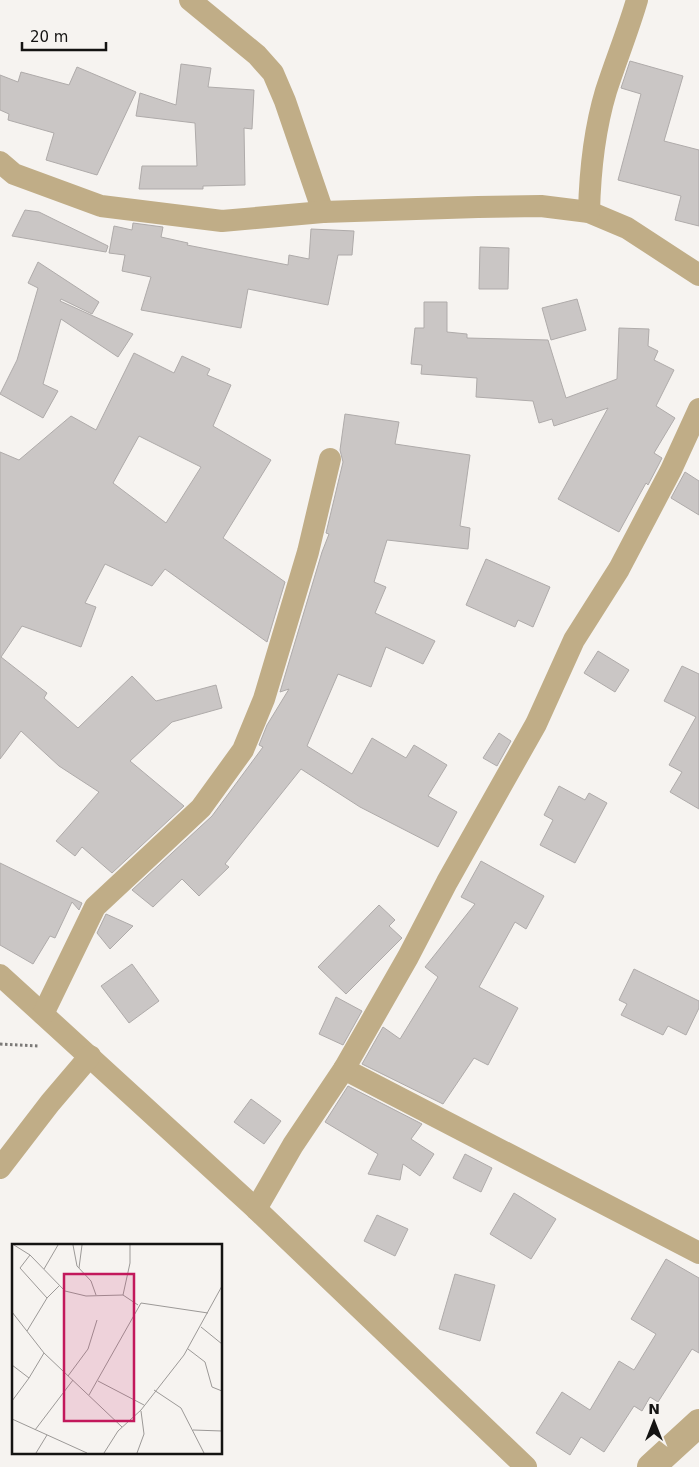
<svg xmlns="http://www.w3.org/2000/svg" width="699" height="1467" viewBox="0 0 699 1467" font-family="'DejaVu Sans',sans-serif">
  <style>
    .building { fill: #cac6c5; stroke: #afabaa; fill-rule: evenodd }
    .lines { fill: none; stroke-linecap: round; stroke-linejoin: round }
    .path { stroke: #7b7977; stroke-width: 3; stroke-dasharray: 2.5 2.5; stroke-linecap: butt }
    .minor { stroke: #c0ad87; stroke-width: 22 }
    .tertiary { stroke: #c0ad87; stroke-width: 28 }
    .inset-road { fill: none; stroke: #9c9997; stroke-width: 1 }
    .view { fill: #c2185b; fill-opacity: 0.15; stroke: #c2185b; stroke-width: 2.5 }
    .inset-edge { fill: none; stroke: #141312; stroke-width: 2.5 }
  </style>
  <rect width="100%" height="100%" fill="#f6f3f0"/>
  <g class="building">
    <polygon points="630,61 683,76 664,141 699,150 699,226 675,220 681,196 618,180 641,94 621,88"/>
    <polygon points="181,64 211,68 208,87 254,90 252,129 244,128 245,185 203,186 203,189 139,189 142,166 197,166 195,123 136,116 140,93 176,105"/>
    <polygon points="77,67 136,92 97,175 46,160 54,133 8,120 9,114 0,110 0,75 18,82 21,72 69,85"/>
    <polygon points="25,210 39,212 108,246 106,252 12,236"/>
    <polygon points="133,223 163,227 161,237 188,243 187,245 288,265 289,255 309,259 311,229 354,231 352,255 338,255 328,305 248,289 241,328 141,310 151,277 122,271 125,255 109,253 114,226 132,230"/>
    <polygon points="480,247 509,248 508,289 479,289"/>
    <polygon points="38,262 99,302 92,314 61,299 60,301 133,334 118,357 61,319 43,384 58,391 43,418 0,394 17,360 38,288 28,283"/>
    <polygon points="577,299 586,330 551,340 542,308"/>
    <polygon points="424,302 447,302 447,332 467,334 467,338 548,340 566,398 617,379 619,328 649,329 648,346 658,351 654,360 674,370 656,406 675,418 654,453 662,458 659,464 648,485 646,483 619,532 558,499 608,408 554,426 552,419 539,423 533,401 476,397 477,378 421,374 422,365 411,364 415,328 424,328"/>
    <path d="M 134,353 L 174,373 L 182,356 L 210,369 L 207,375 L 231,385 L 213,426 L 271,460 L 223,538 L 285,582 L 267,642 L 165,569 L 152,586 L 105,564 L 85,603 L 96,607 L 81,647 L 22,626 L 1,657 L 47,693 L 44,698 L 78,728 L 132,676 L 156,701 L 216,685 L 222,708 L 172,722 L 130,761 L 184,806 L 112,873 L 82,847 L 75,856 L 56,841 L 99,792 L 59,766 L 21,731 L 0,759 L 0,452 L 19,460 L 71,416 L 96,430 ZM 139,436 L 201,467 L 166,523 L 113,483 Z"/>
    <polygon points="345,414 399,422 395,444 470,455 460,526 470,528 468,549 387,540 374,582 386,587 375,613 435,641 423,664 386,647 371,687 338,674 307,746 352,774 372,738 406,758 414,745 447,765 428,796 457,812 438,847 360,807 301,769 225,864 229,867 199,896 182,879 153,907 132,890 212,816 263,747 259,745 267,725 289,689 280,692 322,552 329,534 326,533 343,462 340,450"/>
    <polygon points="685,472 699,481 699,515 671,498"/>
    <polygon points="486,559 550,587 533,627 518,620 515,627 466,605"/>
    <polygon points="598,651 629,670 615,692 584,673"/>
    <polygon points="682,666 699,674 699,809 670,792 682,772 669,765 696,717 664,701"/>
    <polygon points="499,733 511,741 497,766 483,758"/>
    <polygon points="559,786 585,800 589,793 607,803 575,863 540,845 553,820 544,815"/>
    <polygon points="481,861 544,896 526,929 515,922 479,987 518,1008 488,1065 474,1058 443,1104 362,1064 383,1027 400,1039 438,977 425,967 475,904 461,897"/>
    <polygon points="0,863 82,903 79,910 72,902 55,938 50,936 33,964 0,945"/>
    <polygon points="379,905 395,920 389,926 402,938 346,994 318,967"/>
    <polygon points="106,914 133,926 110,949 97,933"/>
    <polygon points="132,964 159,1001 129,1023 101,986"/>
    <polygon points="634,969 699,1001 699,1008 686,1035 668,1026 663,1035 621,1015 627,1004 619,1000"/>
    <polygon points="336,997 362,1011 343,1045 319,1034"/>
    <polygon points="348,1086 422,1124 411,1139 434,1154 420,1176 403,1164 400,1180 368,1174 378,1154 325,1122"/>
    <polygon points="251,1099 281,1121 264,1144 234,1122"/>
    <polygon points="465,1154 492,1168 481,1192 453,1178"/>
    <polygon points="514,1193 556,1219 531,1259 490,1234"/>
    <polygon points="377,1215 408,1229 395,1256 364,1241"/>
    <polygon points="666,1259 699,1278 699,1353 692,1349 658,1402 650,1397 642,1411 634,1406 604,1452 581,1437 570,1455 536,1433 562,1392 590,1410 619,1361 634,1370 656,1334 631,1319"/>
    <polygon points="455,1274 495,1285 480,1341 439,1329"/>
  </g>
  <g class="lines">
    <polyline class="path" points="0,1044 39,1046"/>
    <g class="minor">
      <polyline points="190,0 257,55 273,73 285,101 323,212"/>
      <polyline points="0,162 14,174 101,206 222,221 323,212 478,207 541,206 589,212 627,228 699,275"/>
      <path d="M 589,212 C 590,171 594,131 606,91 C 616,60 628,31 637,0"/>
      <polyline points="0,975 256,1209 526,1467"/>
      <polyline points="43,1014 95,907 201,808 243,750 264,699 308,552 330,459"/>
      <polyline points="344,1069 699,1253"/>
      <polyline points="0,1168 50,1103 90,1056"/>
      <polyline points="256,1209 293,1145 344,1069 408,957 447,882 536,724 574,640 619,569 671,470 699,409"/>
    </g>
    <polyline class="tertiary" points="651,1467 699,1423"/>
  </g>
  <g transform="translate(12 1244)">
    <rect width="210" height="210" fill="#f6f3f0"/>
    <path class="inset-road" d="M 2,1 L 18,11 L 53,47 L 74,52 L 111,51 L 126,61M 61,1 L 65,22 L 79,37 L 84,51M 18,11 L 8,24 L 35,54M 67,24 L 70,1M 32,25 L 46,1M 111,51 L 118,19 L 118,1M 0,68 L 32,109 L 110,183M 189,83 L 210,100M 15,87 L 35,54 L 47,42M 176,105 L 193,118 L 200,143 L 210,147M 0,121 L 17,134 L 32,109M 56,132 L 76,105 L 85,76M 86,137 L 132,161M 142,146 L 169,164 L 192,209M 77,151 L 129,59 L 196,69M 0,157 L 17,134M 0,175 L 75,209M 23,186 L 61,136M 181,186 L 210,187M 24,209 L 35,191M 92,209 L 106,187 L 129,166 L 172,111 L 210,42M 125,209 L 132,190 L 129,167"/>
    <path class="view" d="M 52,30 L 122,30 L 122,177 L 52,177 Z"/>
    <rect width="210" height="210" class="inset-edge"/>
  </g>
  <g transform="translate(654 1422)" stroke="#f6f3f0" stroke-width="4" paint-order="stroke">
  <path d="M0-4L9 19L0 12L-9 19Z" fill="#141312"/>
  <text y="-8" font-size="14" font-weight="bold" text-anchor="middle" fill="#141312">N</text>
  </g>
  <path d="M22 42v8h84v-8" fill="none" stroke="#141312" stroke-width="2.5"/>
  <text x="30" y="42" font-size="15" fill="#141312" stroke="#f6f3f0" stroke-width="4" paint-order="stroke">20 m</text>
</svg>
